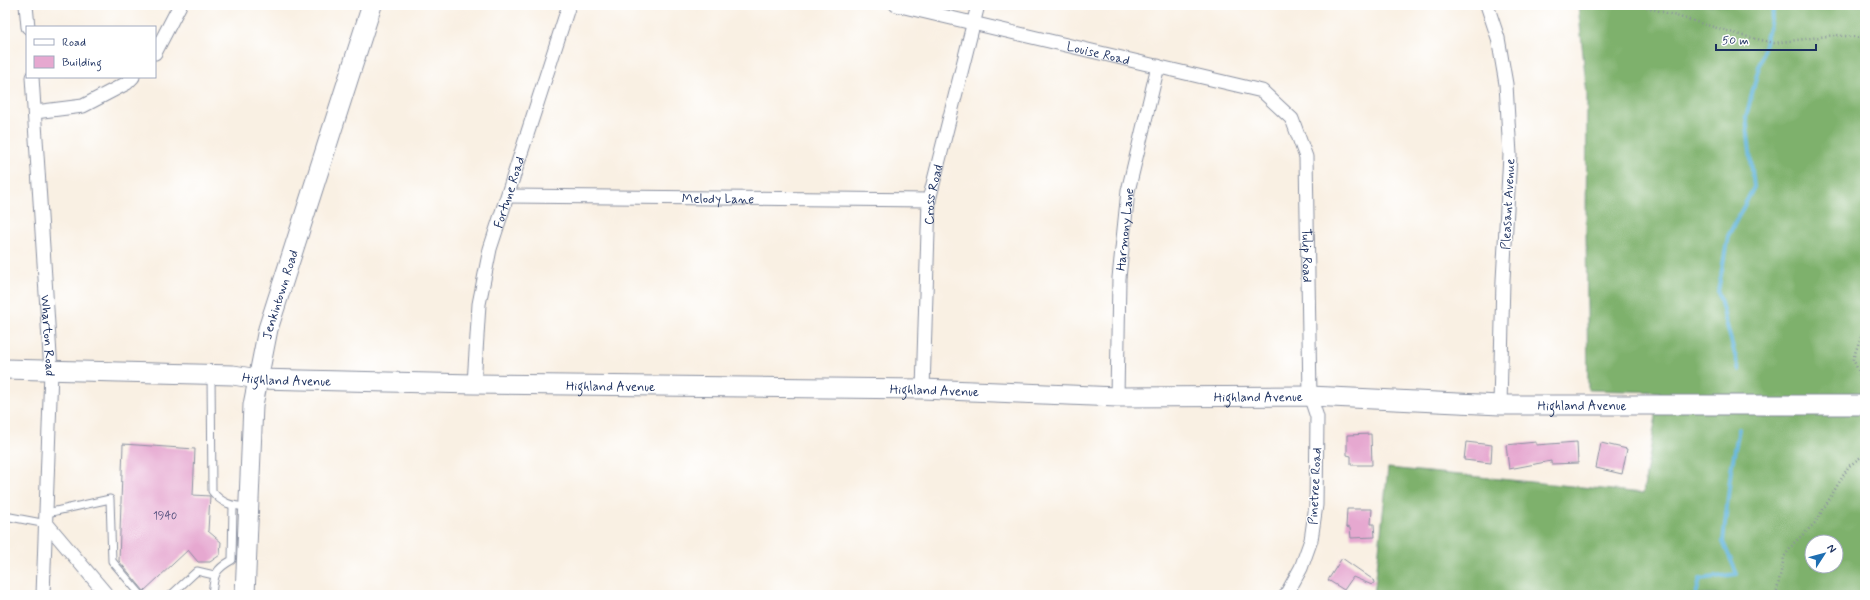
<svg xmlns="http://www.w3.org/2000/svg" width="1870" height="600" viewBox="0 0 1870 600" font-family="Mynerve,sans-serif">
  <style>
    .forest { fill: #7eb16c; stroke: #4c7065; fill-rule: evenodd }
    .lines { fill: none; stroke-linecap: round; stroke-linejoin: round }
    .stream { stroke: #5eb3da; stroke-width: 4 }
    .building { fill: #e6a8d0 }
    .lane-casing { stroke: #8a90a0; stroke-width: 9 }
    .street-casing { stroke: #8a90a0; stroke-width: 15 }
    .secondary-casing { stroke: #8a90a0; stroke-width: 21 }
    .path { stroke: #8a90a0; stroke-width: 2.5; stroke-dasharray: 1 3; stroke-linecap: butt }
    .lane { stroke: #fff; stroke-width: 7 }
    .street { stroke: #fff; stroke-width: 13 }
    .secondary { stroke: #fff; stroke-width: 19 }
    .labels { text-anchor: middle; stroke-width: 3; stroke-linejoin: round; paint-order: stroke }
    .number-label { font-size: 11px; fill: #4e4d7a }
    .street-label { font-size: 13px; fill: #1b2f5e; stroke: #fff }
  </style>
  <rect width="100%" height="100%" fill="#fff"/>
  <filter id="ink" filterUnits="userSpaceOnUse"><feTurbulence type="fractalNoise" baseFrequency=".025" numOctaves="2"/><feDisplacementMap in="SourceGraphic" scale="8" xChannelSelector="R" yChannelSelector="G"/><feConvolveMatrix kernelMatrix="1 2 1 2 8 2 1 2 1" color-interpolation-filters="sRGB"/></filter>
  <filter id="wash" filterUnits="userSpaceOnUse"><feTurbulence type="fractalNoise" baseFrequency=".012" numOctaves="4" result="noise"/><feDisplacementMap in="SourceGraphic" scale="16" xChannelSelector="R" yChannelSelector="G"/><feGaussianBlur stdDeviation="0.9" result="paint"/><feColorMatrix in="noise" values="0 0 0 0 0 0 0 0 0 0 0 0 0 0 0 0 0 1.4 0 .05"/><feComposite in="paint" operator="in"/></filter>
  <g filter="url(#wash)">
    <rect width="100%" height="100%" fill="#f9f0e3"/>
    <path class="forest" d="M 1578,5 L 1865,5 L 1865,595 L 1374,595 L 1388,468 L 1643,493 L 1660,392 L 1588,390 L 1586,231 L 1587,95 ZM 1812,542 L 1836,542 L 1836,566 L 1812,566 Z"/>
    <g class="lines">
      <g class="stream">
        <polyline points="1739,370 1718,292 1728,236 1754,187 1746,117 1774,8 1776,5"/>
        <polyline points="1696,595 1700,579 1737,574 1723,542 1731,470 1739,429"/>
      </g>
    </g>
    <g id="blocks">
      <g class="building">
        <polygon points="1371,434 1372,465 1351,465 1351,456 1347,455 1347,435"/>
        <polygon points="1466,442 1492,445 1491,463 1464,460"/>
        <polygon points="1536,442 1536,445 1577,442 1578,463 1551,464 1551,461 1509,469 1506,445"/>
        <polygon points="1601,443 1627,449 1622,474 1596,468"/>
        <polygon points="123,444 195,449 193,495 210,496 208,531 221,542 220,555 210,562 198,562 188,550 144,591 119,561"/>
        <polygon points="1347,509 1372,509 1371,524 1374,524 1375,537 1351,538 1350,528 1346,527"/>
        <polygon points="1342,558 1375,581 1372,585 1353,577 1344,590 1328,580"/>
      </g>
    </g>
  </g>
  <g filter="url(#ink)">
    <use href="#blocks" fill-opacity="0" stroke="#8a90a0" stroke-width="1"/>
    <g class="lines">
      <defs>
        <g id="lane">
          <path d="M 211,375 L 212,491 C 222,504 232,506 248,507"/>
          <polyline points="47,513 110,499 112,561 141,595"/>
          <polyline points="5,516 47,524"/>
          <polyline points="171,595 197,571 214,575"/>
          <path d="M 212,595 C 214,575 214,570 232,560 L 233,506"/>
        </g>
        <g id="street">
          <polyline points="26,5 28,27"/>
          <path id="s1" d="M 896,5 L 1262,91 L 1292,119 L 1306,157 L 1310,396 L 1317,417 L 1316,505 L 1311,540 L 1301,568 L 1286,595"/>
          <polyline points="1487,5 1498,38 1506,84 1510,155 1503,280 1500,405"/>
          <polyline points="155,53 180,5"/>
          <path id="s2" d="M 32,77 L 51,371 L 43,595"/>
          <polyline points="35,112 83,106 127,83 133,77"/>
          <path id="s3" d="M 508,196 L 929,200"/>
          <path id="s4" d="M 474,384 L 479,304 L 490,249 L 569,5"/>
          <path id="s5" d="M 923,389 L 929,200 L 978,5"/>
          <path id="s6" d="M 1117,397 L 1119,278 L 1128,191 L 1158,66"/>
          <polyline points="47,524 107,595"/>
        </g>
        <g id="secondary">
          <path id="s7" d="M 5,369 L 233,375 L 258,379 L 474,384 L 923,389 L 1117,397 L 1310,396 L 1500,405 L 1865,405"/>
          <path id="s8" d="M 245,595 L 253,405 L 268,329 L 372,5"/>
        </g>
      </defs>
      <use href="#lane" class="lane-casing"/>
      <use href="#street" class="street-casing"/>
      <use href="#secondary" class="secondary-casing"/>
      <g class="path">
        <polyline points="1639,5 1744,36 1774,43 1835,35 1864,38 1865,7"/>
        <polyline points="1865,325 1853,359 1865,386"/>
        <polyline points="1776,595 1784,557 1794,543 1815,523 1849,466 1865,454"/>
      </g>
      <use href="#lane" class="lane"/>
      <use href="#street" class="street"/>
      <use href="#secondary" class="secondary"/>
    </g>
  </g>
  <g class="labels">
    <g class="number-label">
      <text x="165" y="519">1940</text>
    </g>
    <g class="street-label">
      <text dy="5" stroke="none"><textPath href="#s1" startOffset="208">Louise Road</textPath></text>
      <text dy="5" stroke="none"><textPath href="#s4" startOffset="196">Fortune Road</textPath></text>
      <text dy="5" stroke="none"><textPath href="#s5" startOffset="195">Cross Road</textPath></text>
      <text dy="5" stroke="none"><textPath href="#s3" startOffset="210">Melody Lane</textPath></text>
      <text transform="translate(1507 204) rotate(-87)" y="5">Pleasant Avenue</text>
      <text dy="5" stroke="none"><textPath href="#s6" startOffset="168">Harmony Lane</textPath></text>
      <text dy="5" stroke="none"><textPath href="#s1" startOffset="556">Tulip Road</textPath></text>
      <text dy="5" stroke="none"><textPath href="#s8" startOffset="304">Jenkintown Road</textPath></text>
      <text dy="5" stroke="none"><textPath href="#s2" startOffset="259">Wharton Road</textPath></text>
      <text dy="5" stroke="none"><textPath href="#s7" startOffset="282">Highland Avenue</textPath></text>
      <text dy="5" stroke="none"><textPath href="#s7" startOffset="606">Highland Avenue</textPath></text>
      <text dy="5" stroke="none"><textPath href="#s7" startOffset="930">Highland Avenue</textPath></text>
      <text dy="5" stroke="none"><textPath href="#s7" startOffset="1254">Highland Avenue</textPath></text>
      <text dy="5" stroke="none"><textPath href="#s7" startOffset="1578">Highland Avenue</textPath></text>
      <text transform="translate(1314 486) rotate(-87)" y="5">Pinetree Road</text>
    </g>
  </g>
  <rect width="1870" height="600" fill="none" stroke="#fff" stroke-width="20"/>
  <rect x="26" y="26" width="130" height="52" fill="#ffffff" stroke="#a4acbf"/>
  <rect x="34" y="39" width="20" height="6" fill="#ffffff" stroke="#a4acbf"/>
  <text x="62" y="46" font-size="12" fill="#1b2f5e">Road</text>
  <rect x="34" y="56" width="20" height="12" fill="#e6a8d0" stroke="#a4acbf"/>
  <text x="62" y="66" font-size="12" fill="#1b2f5e">Building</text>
  <g transform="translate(1824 554) rotate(54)"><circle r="19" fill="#ffffff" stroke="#a4acbf"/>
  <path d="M0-3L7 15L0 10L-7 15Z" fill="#1f6fb2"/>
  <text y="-6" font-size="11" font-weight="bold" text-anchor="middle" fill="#1b2f5e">N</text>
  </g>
  <path d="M1716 44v6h100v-6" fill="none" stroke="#1b2f5e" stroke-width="2"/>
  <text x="1722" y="44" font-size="12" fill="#1b2f5e" stroke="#ffffff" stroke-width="3" paint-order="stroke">50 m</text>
</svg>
